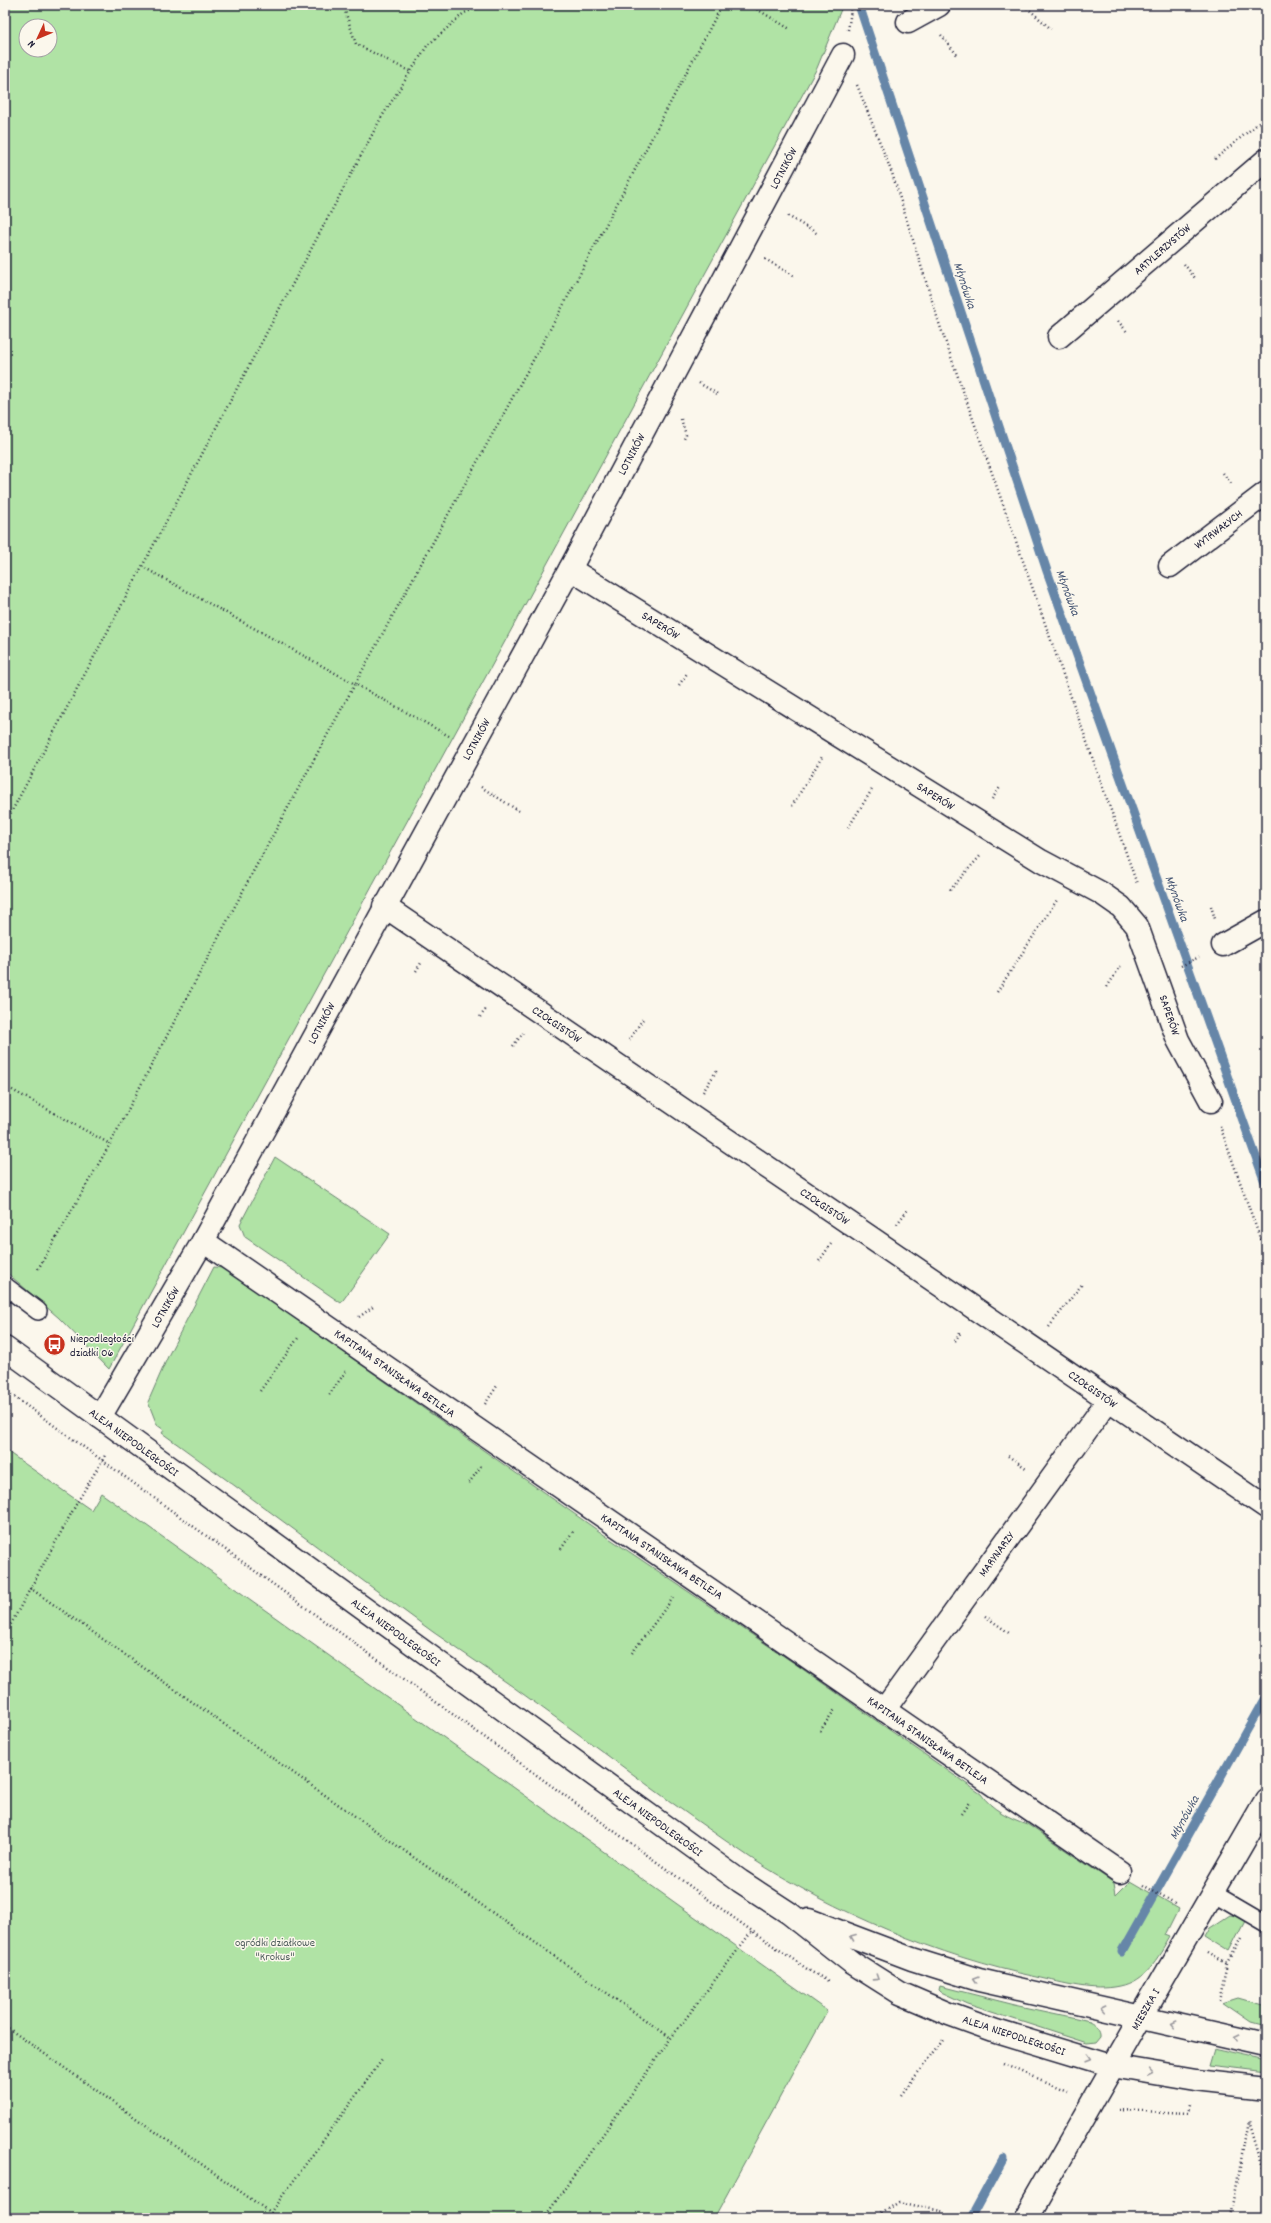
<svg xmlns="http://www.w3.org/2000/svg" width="1271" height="2223" viewBox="0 0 1271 2223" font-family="Dekko,sans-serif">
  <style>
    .green { fill: #b0e3a5; stroke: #698270; fill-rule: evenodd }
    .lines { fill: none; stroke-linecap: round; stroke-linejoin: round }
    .stream { stroke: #6686a8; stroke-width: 9 }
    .service-casing { stroke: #22223b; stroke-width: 20 }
    .minor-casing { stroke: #22223b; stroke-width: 25 }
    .tertiary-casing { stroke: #22223b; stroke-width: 25 }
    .path { stroke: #22223b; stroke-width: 2.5; stroke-dasharray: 1 3; stroke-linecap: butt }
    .service { stroke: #fbf7ec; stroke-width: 17 }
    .minor { stroke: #fbf7ec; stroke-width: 22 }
    .tertiary { stroke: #fbf7ec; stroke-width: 22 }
    .oneway { stroke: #99979c }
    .labels { text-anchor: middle; stroke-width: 3; stroke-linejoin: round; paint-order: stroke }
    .street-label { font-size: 12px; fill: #22223b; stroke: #fbf7ec }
    .poi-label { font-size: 12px; fill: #22223b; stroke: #fbf7ec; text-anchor: start }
    .park-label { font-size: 12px; fill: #4d5c5b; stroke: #fbf7ec }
    .water-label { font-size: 13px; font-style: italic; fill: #445472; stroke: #fbf7ec }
  </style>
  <rect width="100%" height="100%" fill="#fbf7ec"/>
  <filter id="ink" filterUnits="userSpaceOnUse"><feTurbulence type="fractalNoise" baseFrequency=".025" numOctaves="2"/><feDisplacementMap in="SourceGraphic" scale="8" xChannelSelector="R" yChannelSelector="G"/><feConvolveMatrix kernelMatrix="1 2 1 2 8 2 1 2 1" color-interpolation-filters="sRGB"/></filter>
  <g filter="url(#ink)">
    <g class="green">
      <path d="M 5,5 L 841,5 L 842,7 L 817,68 L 109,1369 L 59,1318 L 5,1271 ZM 26,26 L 50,26 L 50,50 L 26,50 Z"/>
      <polygon points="275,1157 390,1234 341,1303 245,1237 240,1224"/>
      <path d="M 214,1267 L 223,1268 L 603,1534 L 794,1663 L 981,1794 C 991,1809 1009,1818 1027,1824 L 1114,1883 L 1116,1895 L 1130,1881 L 1178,1909 L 1165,1935 L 1170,1937 C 1158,1958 1145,1981 1120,1986 C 1093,1992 1064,1983 1037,1977 C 940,1957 834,1912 751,1858 C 679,1810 611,1757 541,1707 C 506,1681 469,1657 433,1632 C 342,1566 253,1498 162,1433 L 164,1430 L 157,1425 L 148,1402 L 169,1354 Z"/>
      <polygon points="5,1450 91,1510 101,1493 827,2011 714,2218 5,2218"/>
      <polygon points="1230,1915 1240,1917 1245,1921 1229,1952 1205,1937 1210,1928"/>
      <path d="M 940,1986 L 1015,2005 L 1090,2021 C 1097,2025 1103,2027 1102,2036 L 1097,2042 L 1087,2043 L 967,2004 L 941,1992 L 939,1990 Z"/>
      <polygon points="1238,1998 1266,2006 1266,2027 1251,2023 1222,2003"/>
      <polygon points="1213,2048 1266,2060 1266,2072 1208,2065"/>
    </g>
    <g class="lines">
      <g class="stream">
        <polyline points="859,5 1047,571 1266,1185"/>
        <polyline points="1122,1952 1266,1696"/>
        <polyline points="971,2218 1003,2159"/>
      </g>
      <defs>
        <g id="service">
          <polyline points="5,1286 38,1311"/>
          <polyline points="1213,1892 1266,1923"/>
        </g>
        <g id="minor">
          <polyline points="908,22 939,5"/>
          <polyline points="1059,337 1266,160"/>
          <polyline points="1170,566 1266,493"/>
          <polyline points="570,569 1041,861 1101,893 1121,907 1137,926 1178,1040 1211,1101"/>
          <polyline points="384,906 1266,1507"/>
          <polyline points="1223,945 1266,921"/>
          <polyline points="203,1241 1120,1872"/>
          <polyline points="100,1417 203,1241 570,569 843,55"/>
          <polyline points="884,1710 1109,1399"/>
          <polyline points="1141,2017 1266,1801"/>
        </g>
        <g id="tertiary">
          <polyline points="5,1348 740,1881 789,1913 851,1962 900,1993 949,2014 996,2031 1112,2066 1195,2080 1266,2088"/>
          <polyline points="809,1920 912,1959 979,1980 1266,2045"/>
          <polyline points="1026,2218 1141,2017"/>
        </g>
      </defs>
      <use href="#service" class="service-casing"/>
      <use href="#minor" class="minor-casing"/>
      <use href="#tertiary" class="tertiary-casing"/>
      <g class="path">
        <polyline points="343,5 356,44 411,72"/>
        <polyline points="750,5 790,29"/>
        <polyline points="1024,5 1051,29"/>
        <polyline points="848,30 851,11 849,5"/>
        <polyline points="941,35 958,56"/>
        <polyline points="857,85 892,173 939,323 1137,884"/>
        <polyline points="1215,159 1261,121"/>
        <polyline points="788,216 818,234"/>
        <polyline points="765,259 794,276"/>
        <polyline points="1184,264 1195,278"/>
        <polyline points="1118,321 1128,333"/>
        <polyline points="699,383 719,395"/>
        <polyline points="681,419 686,435 683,441"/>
        <polyline points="1223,473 1232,485"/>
        <polyline points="679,685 688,672"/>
        <polyline points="449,736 355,684 564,304 722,5"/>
        <polyline points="481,787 519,811"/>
        <polyline points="992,799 1001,786"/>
        <polyline points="792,806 822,757"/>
        <polyline points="5,824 381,118 427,46 464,13 485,5"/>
        <polyline points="848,828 873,788"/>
        <polyline points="950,890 981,855"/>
        <polyline points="1211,906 1215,919"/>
        <polyline points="1181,966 1199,957"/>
        <polyline points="416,971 421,963"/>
        <polyline points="1107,987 1122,964"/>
        <polyline points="997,992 1057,900"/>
        <polyline points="480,1017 487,1008"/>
        <polyline points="629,1040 643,1019"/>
        <polyline points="513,1046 523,1033"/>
        <polyline points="5,1086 110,1144"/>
        <polyline points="703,1092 717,1070"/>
        <polyline points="1220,1126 1266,1255"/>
        <polyline points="897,1224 909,1208"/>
        <polyline points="819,1261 831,1244"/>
        <polyline points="38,1269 110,1144 254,870 355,684 143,567"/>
        <polyline points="359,1317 373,1307"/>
        <polyline points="1049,1327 1083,1283"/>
        <polyline points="955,1341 961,1332"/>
        <polyline points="5,1390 752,1931 810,1971 830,1982"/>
        <polyline points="260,1391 298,1338"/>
        <polyline points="329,1395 346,1371"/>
        <polyline points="485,1404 497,1386"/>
        <polyline points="1008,1456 1026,1468"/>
        <polyline points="469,1483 481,1466"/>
        <polyline points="561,1549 574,1530"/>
        <polyline points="30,1588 671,2038"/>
        <polyline points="985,1616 1009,1633"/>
        <polyline points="5,1635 78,1501 106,1454"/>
        <polyline points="632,1653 673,1598"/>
        <polyline points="820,1731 836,1708"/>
        <polyline points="962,1814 971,1801"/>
        <polyline points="1143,1885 1176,1905"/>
        <polyline points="1209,1953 1228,1964"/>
        <polyline points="1220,2000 1228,1964 1242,1937"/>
        <polyline points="5,2026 278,2218"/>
        <polyline points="1004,2064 1067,2091"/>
        <polyline points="901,2095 943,2040"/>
        <polyline points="1119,2110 1188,2113 1190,2105"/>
        <polyline points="270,2213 382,2060"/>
        <polyline points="544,2218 671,2038 752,1931"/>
        <polyline points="875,2218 899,2202 945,2212"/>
        <polyline points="1231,2218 1248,2120 1266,2181"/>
      </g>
      <use href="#service" class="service"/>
      <use href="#minor" class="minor"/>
      <use href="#tertiary" class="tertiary"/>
    </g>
    <defs><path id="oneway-chevron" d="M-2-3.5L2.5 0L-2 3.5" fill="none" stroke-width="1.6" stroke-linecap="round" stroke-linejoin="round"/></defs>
    <g class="oneway">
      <use href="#oneway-chevron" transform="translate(853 1937) rotate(-159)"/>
      <use href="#oneway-chevron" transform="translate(876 1978) rotate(33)"/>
      <use href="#oneway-chevron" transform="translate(976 1979) rotate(-164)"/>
      <use href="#oneway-chevron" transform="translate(1103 2008) rotate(-168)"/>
      <use href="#oneway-chevron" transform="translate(1173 2023) rotate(-168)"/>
      <use href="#oneway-chevron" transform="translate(1236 2037) rotate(-166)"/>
      <use href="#oneway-chevron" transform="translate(1088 2059) rotate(16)"/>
      <use href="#oneway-chevron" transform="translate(1151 2073) rotate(10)"/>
    </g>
  </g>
  <defs>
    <symbol id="bus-disc" viewBox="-11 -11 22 22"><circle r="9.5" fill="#c8321e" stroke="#fbf7ec"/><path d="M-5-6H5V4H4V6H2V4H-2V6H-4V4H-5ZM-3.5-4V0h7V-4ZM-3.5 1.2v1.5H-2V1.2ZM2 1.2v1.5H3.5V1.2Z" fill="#fff"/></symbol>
  </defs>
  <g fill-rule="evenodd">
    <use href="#bus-disc" x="42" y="1332" width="25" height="25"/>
  </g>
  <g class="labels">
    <g class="street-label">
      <text transform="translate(783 168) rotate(-62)" y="4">LOTNIKÓW</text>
      <text transform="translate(1162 249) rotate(-41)" y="4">ARTYLERZYSTÓW</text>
      <text transform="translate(631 454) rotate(-62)" y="4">LOTNIKÓW</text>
      <text transform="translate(1218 529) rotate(-37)" y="4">WYTRWAŁYCH</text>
      <text transform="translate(661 625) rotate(32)" y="4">SAPERÓW</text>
      <text transform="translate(476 739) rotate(-61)" y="4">LOTNIKÓW</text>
      <text transform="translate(936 796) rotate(32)" y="4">SAPERÓW</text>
      <text transform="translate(1170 1015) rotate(71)" y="4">SAPERÓW</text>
      <text transform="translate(321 1023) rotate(-62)" y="4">LOTNIKÓW</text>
      <text transform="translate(557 1024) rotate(34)" y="4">CZOŁGISTÓW</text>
      <text transform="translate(825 1206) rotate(34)" y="4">CZOŁGISTÓW</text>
      <text transform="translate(165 1307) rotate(-60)" y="4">LOTNIKÓW</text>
      <text transform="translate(395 1373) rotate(35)" y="4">KAPITANA STANISŁAWA BETLEJA</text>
      <text transform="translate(1093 1389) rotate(35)" y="4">CZOŁGISTÓW</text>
      <text transform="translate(134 1442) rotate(36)" y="4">ALEJA NIEPODLEGŁOŚCI</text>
      <text transform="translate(996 1554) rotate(-54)" y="4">MARYNARZY</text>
      <text transform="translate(662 1556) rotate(34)" y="4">KAPITANA STANISŁAWA BETLEJA</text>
      <text transform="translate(396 1632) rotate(36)" y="4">ALEJA NIEPODLEGŁOŚCI</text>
      <text transform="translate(928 1740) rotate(35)" y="4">KAPITANA STANISŁAWA BETLEJA</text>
      <text transform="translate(658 1822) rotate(36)" y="4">ALEJA NIEPODLEGŁOŚCI</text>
      <text transform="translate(1145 2009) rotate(-60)" y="4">MIESZKA I</text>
      <text transform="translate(1014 2035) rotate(18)" y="4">ALEJA NIEPODLEGŁOŚCI</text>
    </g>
    <g class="poi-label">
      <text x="70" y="1342">Niepodległości<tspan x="70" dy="14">działki 06</tspan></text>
    </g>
    <g class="park-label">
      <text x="275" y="1946">ogródki działkowe<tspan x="275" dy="14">"Krokus"</tspan></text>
    </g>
    <g class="water-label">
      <text transform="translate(966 285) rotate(72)" y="5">Młynówka</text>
      <text transform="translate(1069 592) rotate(70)" y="5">Młynówka</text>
      <text transform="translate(1178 898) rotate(70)" y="5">Młynówka</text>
      <text transform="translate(1183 1817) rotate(-61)" y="5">Młynówka</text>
    </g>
  </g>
  <rect width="1271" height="2223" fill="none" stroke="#fbf7ec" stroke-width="20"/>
  <rect x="10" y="10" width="1251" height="2203" fill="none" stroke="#22223b" stroke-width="1.5" filter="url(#ink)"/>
  <g transform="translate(38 38) rotate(226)"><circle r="19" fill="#fbf7ec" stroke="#a4a2a5"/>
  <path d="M0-3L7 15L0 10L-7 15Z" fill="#c8321e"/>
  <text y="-6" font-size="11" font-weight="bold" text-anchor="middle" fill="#22223b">N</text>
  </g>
</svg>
